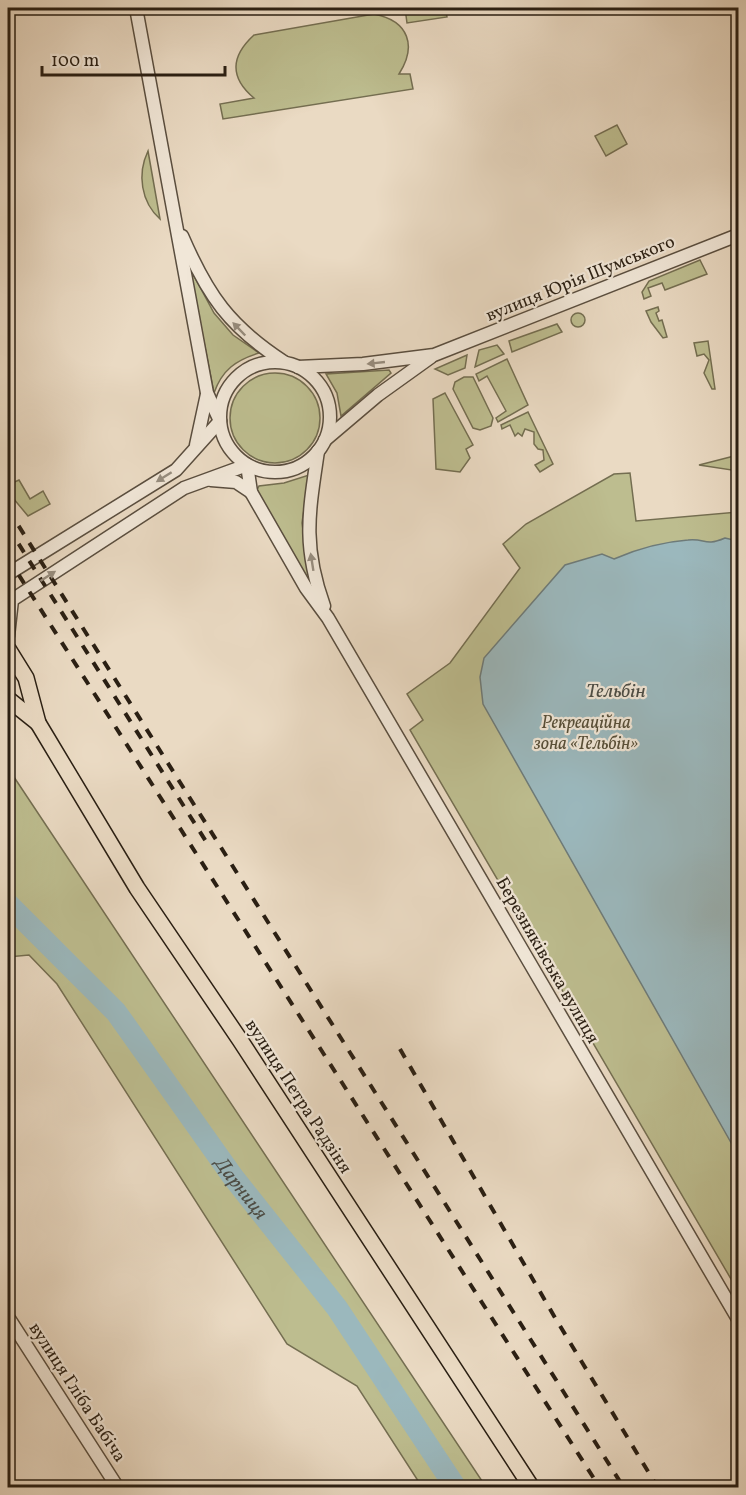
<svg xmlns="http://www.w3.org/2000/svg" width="746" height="1495" viewBox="0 0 746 1495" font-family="Vollkorn,serif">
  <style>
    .green { fill: #bdbd8f; stroke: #746e51; stroke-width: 1.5 }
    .water { fill: #9bb8bd; stroke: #6e7b79; stroke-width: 1.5 }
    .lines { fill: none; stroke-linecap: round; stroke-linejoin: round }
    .river { stroke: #9bb8bd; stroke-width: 22 }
    .minor-casing { stroke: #5a4e3f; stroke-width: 15 }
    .major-casing { stroke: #2a1f13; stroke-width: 18 }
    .minor { stroke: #f1e7d8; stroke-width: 12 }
    .major { stroke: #eadac3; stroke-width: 15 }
    .rail { stroke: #2a1f13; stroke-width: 4; stroke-dasharray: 10 10; stroke-linecap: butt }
    .oneway { fill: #978d7f }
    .labels { text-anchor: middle; stroke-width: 4.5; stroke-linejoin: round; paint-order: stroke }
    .street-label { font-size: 18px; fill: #2a1f13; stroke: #f1e7d8 }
    .park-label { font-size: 18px; font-style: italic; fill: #564e38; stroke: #f1e7d8 }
    .water-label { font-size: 20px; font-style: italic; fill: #4c4d46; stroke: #f1e7d8 }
  </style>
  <rect width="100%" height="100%" fill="#eadac3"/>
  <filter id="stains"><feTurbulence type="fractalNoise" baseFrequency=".00333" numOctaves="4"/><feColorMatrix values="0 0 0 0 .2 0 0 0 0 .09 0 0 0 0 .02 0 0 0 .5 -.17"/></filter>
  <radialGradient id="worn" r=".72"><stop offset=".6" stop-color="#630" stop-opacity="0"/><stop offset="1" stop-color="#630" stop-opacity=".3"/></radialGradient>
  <g class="green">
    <polygon points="405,8 445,8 447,17 407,23"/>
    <path d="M 374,14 C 409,21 417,46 399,74 L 410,74 L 413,89 L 223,119 L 220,104 L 254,98 C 229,77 231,56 254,35 Z"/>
    <polygon points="617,125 627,144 606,156 595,136"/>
    <path d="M 148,151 L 160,219 C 141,202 137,174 148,151 Z"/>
    <polygon points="700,260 707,274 665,290 662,283 648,288 651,296 644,299 642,292 649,281"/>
    <path d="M 194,276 L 214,313 L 233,335 L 259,353 C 236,360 222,370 214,393 L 191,277 Z"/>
    <polygon points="658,307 659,311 656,313 659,321 662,320 667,337 663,338 651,322 646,311"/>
    <circle cx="578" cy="320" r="7"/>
    <polygon points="557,324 562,332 512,352 509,341"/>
    <polygon points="708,341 715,389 712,389 704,373 709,360 704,354 697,356 694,343"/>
    <polygon points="497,345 504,354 475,367 479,350"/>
    <polygon points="467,355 465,368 448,375 435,369"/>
    <polygon points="507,359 528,405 498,422 496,418 506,411 487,376 479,381 476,374"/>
    <polygon points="389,370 391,373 341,416 337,393 326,374"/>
    <circle cx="275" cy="418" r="45"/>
    <polygon points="464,377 473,377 493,418 491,426 480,430 473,428 453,389 455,382"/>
    <polygon points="445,393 473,445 466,449 470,458 460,472 436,469 433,399"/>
    <polygon points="528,412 553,464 540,472 535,465 544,460 543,450 538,449 534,444 534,432 525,429 522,436 518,433 515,436 510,425 502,429 501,425"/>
    <polygon points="738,455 738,471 699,465"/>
    <polygon points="630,473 636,521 738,512 738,1291 410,730 423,720 407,694 450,663 520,568 503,544 526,524 614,474"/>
    <polygon points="309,475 302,523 310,580 307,582 257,490 259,486 284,483"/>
    <polygon points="19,480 30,499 43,491 50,504 28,516 8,492 8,481 10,484"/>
    <polygon points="8,768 486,1487 422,1487 357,1386 287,1344 57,984 29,955 8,957"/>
  </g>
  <path class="water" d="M 725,538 L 738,541 L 738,1155 L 483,704 L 480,677 L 484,658 L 565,565 L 602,554 L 614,559 C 639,548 661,542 688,540 C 706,538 704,547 725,538 Z"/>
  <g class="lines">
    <path class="river" id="s1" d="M 8,904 L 116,1012 L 233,1177 L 337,1308 L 456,1488"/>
    <defs>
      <g id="minor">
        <polyline points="136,8 207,393 220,421"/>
        <path d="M 182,236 C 208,296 229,326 284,362"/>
        <circle cx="275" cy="417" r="55"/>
        <polyline points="298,367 363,364 434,355 738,235"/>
        <polyline points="325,440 378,395 431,357"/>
        <polyline points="196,445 207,394"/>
        <path d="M 318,451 C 309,512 302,545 324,606"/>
        <polyline points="247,465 251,492 306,588 328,618 738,1319"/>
        <polyline points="211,480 236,482 251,492"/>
        <polyline points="8,574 176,470 220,421"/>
        <polyline points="8,636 12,600 184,488 247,465"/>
        <polyline points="8,1317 118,1488"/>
      </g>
      <g id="major">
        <polyline points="8,649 26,678 38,723 137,888 240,1040 532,1488"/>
        <polyline points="8,699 38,723"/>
      </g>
    </defs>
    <use href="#minor" class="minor-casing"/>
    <use href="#major" class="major-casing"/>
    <use href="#minor" class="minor"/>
    <use href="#major" class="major"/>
    <g class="rail">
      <polyline points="8,509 624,1488"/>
      <polyline points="8,527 207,843"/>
      <polyline points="8,558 600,1488"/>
      <polyline points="400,1049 554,1316 658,1488"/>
    </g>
  </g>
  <defs><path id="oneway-solid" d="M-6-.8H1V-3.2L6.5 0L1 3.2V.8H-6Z" transform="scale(1.5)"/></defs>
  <g class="oneway">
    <use href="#oneway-solid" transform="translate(239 329) rotate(-134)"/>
    <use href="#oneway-solid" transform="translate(376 363) rotate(174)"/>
    <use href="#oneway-solid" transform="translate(164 477) rotate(148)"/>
    <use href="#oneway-solid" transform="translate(312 562) rotate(-99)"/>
    <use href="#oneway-solid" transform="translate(48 576) rotate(-33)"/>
  </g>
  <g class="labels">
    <g class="street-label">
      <text transform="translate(580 278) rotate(-22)" y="6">вулиця Юрія Шумського</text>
      <text transform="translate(548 960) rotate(60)" y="6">Березняківська вулиця</text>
      <text transform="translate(299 1096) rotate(57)" y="6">вулиця Петра Радзіня</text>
      <text transform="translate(78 1392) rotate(57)" y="6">вулиця Гліба Бабіча</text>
    </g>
    <g class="park-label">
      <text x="586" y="728">Рекреаційна<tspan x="586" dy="21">зона «Тельбін»</tspan></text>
    </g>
    <g class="water-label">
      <text x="616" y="697">Тельбін</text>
      <text dy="7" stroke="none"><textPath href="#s1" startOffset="369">Дарниця</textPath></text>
    </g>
  </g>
  <rect width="746" height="1495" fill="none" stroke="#eadac3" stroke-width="30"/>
  <rect x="9" y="9" width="728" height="1477" fill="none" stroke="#2a1f13" stroke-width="3"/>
  <rect x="15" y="15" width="716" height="1465" fill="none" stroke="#2a1f13" stroke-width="1.5"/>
  <path d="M42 66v9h183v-9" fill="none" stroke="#2a1f13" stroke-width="3"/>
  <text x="51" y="66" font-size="18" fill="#2a1f13" stroke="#f1e7d8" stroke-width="4.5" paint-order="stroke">100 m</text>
  <rect width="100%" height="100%" filter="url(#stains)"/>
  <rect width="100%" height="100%" fill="url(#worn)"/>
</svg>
